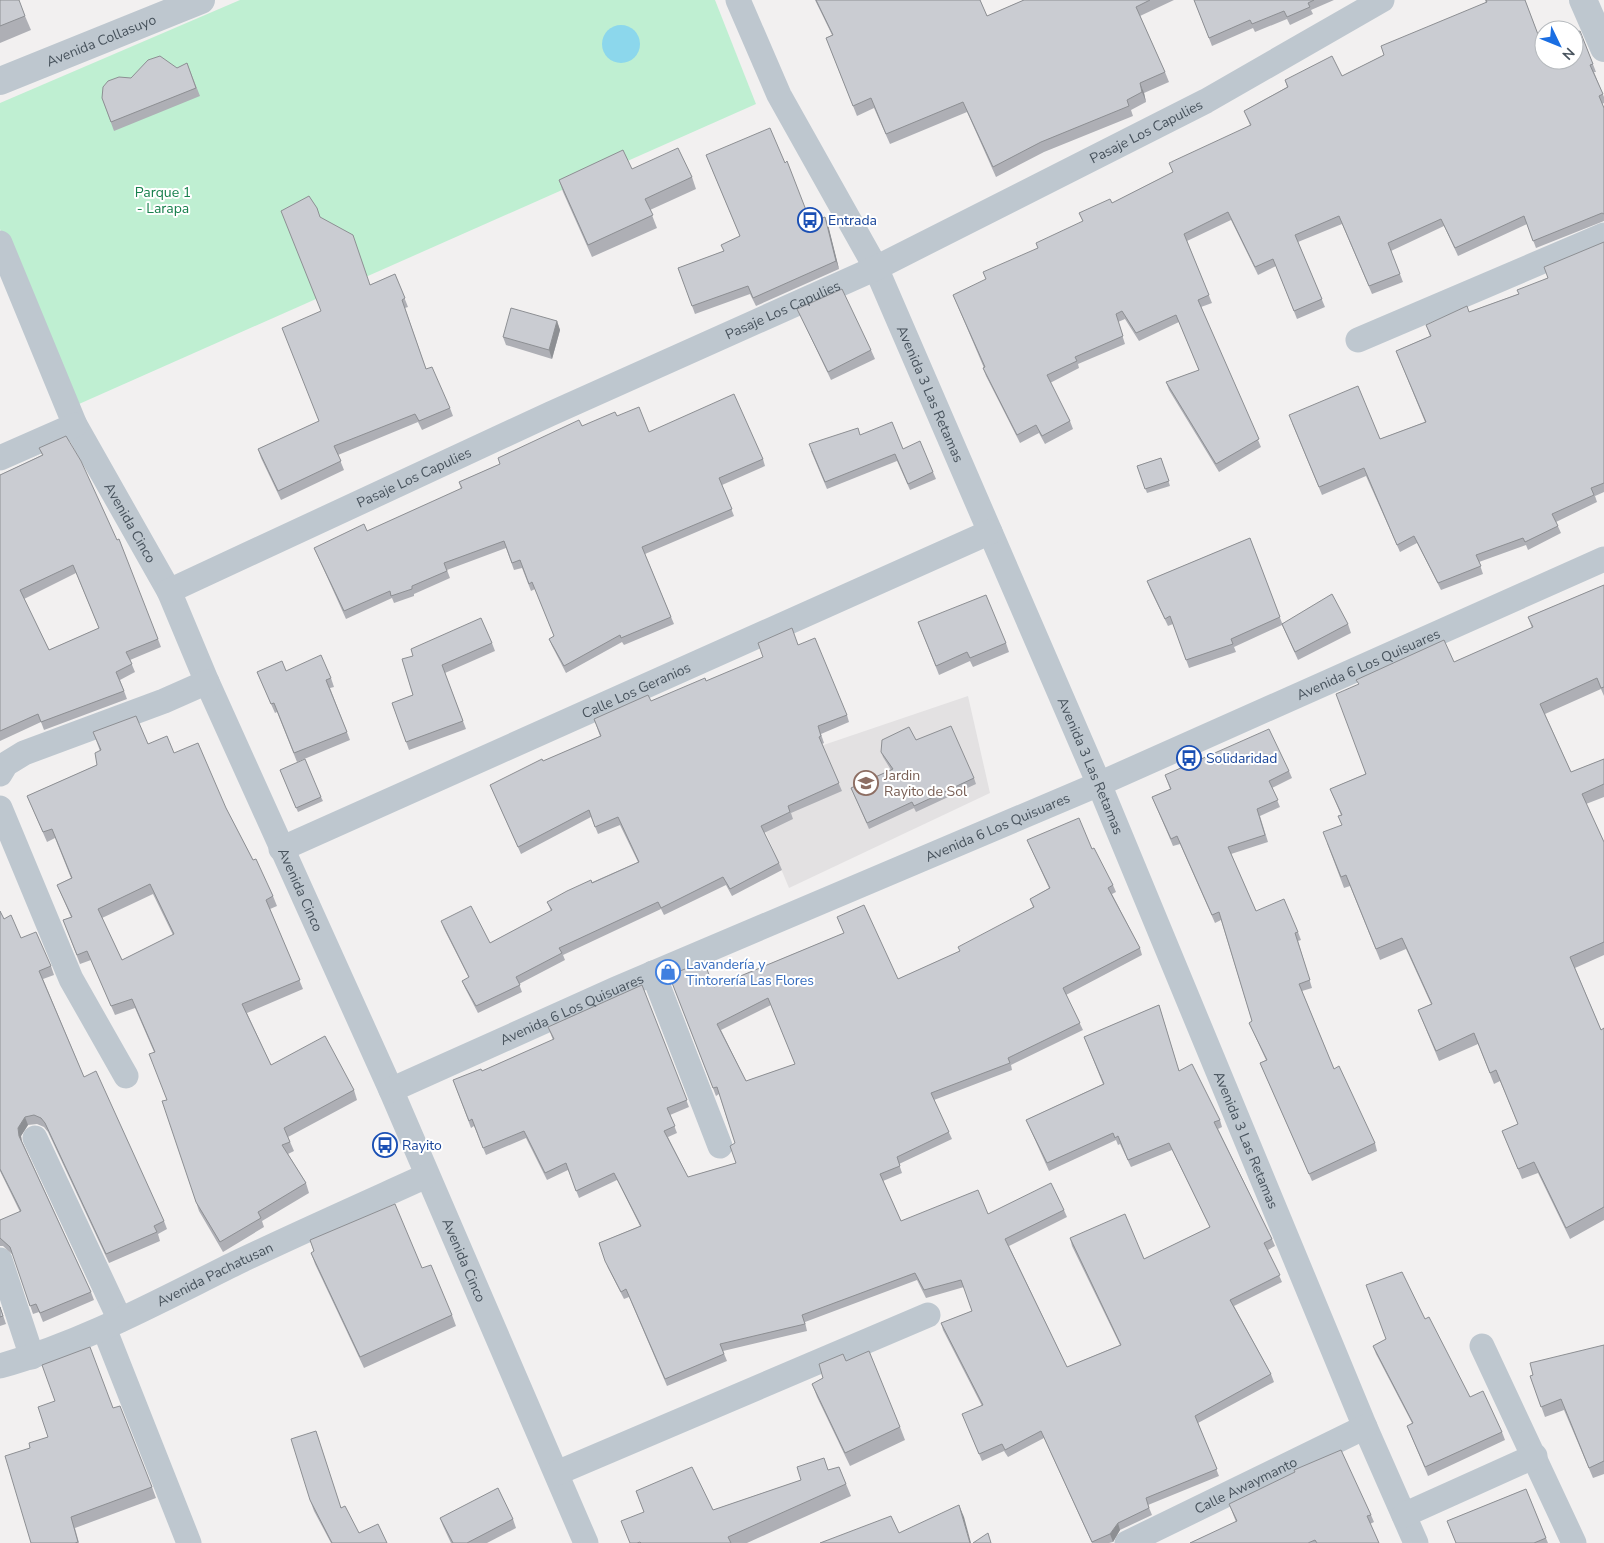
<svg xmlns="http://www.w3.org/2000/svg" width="1604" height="1543" viewBox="0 0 1604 1543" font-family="'Nunito Sans',sans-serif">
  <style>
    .education { fill: #e3e1e2 }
    .green { fill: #bfefd2 }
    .water { fill: #8cd7ec }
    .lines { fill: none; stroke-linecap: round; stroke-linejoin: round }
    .minor { stroke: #bec7cf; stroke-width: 25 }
    .tertiary { stroke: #bec7cf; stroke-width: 28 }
    .wall { fill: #aeafb5; fill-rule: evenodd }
    .shaded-wall { fill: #8d8f93 }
    .building { fill: #caccd2; stroke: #8d8f93; fill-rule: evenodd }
    .labels { text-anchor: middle; stroke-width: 4; stroke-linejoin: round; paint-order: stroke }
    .street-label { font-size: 14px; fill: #48535d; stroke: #fff }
    .park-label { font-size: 14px; fill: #18804d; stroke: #fff }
    .transit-label { font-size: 14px; fill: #164399; stroke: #fff; text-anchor: start }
    .education-label { font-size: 14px; fill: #785e54; stroke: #fff; text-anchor: start }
    .shop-label { font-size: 14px; fill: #366cbe; stroke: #fff; text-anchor: start }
  </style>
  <rect width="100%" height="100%" fill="#f2f0f0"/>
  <polygon class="education" points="968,696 990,793 789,888 741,773"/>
  <polygon class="green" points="240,0 715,0 756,104 79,404 0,229 0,103"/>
  <circle class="water" cx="621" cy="44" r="19"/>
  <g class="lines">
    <g class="minor">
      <path id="s1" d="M 738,0 L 779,95 L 876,268 L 1099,784 L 1365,1427 L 1416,1543"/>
      <path id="s2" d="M 0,243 L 75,425 L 169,591 L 207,682 L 391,1090 L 586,1543"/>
      <polyline points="1358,340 1604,235"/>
      <polyline points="0,458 75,425"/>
      <path id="s3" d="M 169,591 L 550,414 L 876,268 L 1206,101 L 1382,0"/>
      <polyline points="0,774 6,764 24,753 164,701 207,682"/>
      <polyline points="0,808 71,979 126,1076"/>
      <path id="s4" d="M 281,849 L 990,532"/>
      <polyline points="653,973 720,1146"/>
      <path id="s5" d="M 391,1090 L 616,989 L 1099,784 L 1604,559"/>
      <polyline points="35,1138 120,1320"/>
      <polyline points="0,1260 32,1357"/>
      <polyline points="104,1328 189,1543"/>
      <polyline points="1482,1346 1574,1543"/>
      <path id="s6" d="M 0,1366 C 83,1343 159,1301 236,1263 C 299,1233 362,1205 426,1176"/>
      <polyline points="557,1473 928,1315"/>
      <polyline points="1404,1515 1535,1456"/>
      <path id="s7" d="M 1127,1543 L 1365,1427"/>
    </g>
    <g class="tertiary">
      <polyline points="1583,0 1604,48"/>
      <path id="s8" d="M 0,81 L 201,0"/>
    </g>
  </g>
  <g class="wall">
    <polygon points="0,0 25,16 31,30 0,43"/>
    <polygon points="815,0 980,0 987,16 1024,0 1174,0 1140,16 1165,72 1169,82 1144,93 1146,102 1131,110 1133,116 1044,152 996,177 967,112 890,144 874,108 857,116 826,38 832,35"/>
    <polygon points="1194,0 1334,0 1311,10 1313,14 1290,25 1287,19 1255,32 1253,28 1212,46"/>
    <polygon points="1485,0 1525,0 1542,45 1580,31 1596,72 1594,72 1604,97 1604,103 1602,104 1604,108 1604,221 1536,248 1527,224 1458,256 1444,226 1391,251 1403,282 1372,294 1342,224 1298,242 1325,307 1297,319 1276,266 1258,275 1231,220 1187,241 1212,303 1201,307 1261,447 1219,472 1169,390 1166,382 1199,370 1179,322 1139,341 1125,319 1118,322 1125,344 1078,364 1079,368 1050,383 1070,421 1073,429 1045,444 1039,433 1020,443 986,376 983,368 984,368 953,295 986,280 1083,222 1079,213 1112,203 1173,172 1250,125 1244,111 1287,87 1285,80 1342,76 1384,55 1486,3"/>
    <polygon points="187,63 200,96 114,131 102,98 131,78 177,68"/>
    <polygon points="706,155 811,223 828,225 839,269 756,306 750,294 695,314 678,268 724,251 721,245 740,236"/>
    <polygon points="632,169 692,177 696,189 650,210 657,228 592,257 563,192 559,180"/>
    <polygon points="320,218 370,285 395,274 408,307 405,308 426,369 450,408 453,416 422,430 418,422 338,455 344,470 281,500 261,458 258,449 319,421 321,311"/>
    <polygon points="1604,242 1604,492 1595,496 1597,502 1556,522 1561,533 1528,550 1526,545 1479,562 1483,574 1441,590 1417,543 1400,552 1366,476 1322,495 1292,423 1380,439 1425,422 1396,351 1430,336 1426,325 1469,312 1518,294 1547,278"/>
    <polygon points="797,309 871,350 875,359 831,380 801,317"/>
    <polygon points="557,321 560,330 552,359 506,345 503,337"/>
    <polygon points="617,416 649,432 763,459 765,466 722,485 734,516 645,554 674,624 624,645 622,642 566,673 552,646 549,639 554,636 535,589 531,591 522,568 514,570 506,548 447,570 450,578 414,594 414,596 394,603 392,598 346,619 314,548 367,531 461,489 459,482 500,464 582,426"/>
    <polygon points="860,435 903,449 933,472 936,479 910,490 897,461 827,489 811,451"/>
    <path d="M 39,448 L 158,639 L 161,647 L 130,660 L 135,672 L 120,680 L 127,699 L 44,730 L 41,722 L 0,741 L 0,475 L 42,455 ZM 76,573 L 99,628 L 49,650 L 24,599 Z"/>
    <polygon points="1161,458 1170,486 1147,493 1137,466"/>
    <polygon points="1250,538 1282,623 1348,624 1351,633 1298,660 1282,625 1234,647 1236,652 1189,668 1173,624 1168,626 1150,589 1147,581"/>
    <polygon points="1604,585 1604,696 1601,689 1545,714 1571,772 1604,759 1604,797 1586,804 1604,842 1604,955 1575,968 1601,1030 1604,1028 1604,1220 1570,1239 1538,1173 1522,1179 1502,1131 1518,1124 1500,1081 1494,1084 1478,1044 1439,1061 1418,1010 1431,1004 1406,949 1380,960 1350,886 1344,888 1327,843 1342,825 1341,815 1330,789 1365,774 1358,685 1454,662 1532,628 1528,617"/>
    <polygon points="918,622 1006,643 1009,652 973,667 970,661 939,675"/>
    <polygon points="492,643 495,651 445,673 466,729 409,750 392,703 413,695 402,659"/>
    <polygon points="798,645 847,715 849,722 821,734 824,743 822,744 842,791 791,813 793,819 764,833 779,863 782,870 732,896 726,885 664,915 661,909 563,955 565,960 519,984 522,992 478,1013 465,988 462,981 469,978 444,929 441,921 490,943 551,911 547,902 638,862 620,825 598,834 591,817 521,854 490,785 600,736 594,719 651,701 706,681"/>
    <polygon points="286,671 331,678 334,687 330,688 350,740 297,762 277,712 275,713 257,672"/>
    <path d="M 93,732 L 148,744 L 174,753 L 226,808 L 253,860 L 273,896 L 277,906 L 270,909 L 303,989 L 247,1013 L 271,1065 L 354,1090 L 357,1100 L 288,1137 L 294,1151 L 288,1154 L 306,1183 L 309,1193 L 262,1221 L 264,1227 L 223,1252 L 199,1211 L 196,1202 L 167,1100 L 154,1052 L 135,1008 L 115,1015 L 91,960 L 80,964 L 63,920 L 71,917 L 61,894 L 57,885 L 71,878 L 55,838 L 47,842 L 27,796 L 97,765 L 100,751 ZM 153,894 L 173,935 L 122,960 L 102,918 Z"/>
    <polygon points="916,740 974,778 976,784 916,812 914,808 869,829 851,788 891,770 883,757 881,752"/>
    <polygon points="280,770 321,797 323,801 298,812"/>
    <polygon points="1289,771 1292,778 1272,788 1280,807 1260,816 1268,842 1231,854 1256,911 1298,932 1301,940 1298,941 1312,988 1302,991 1334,1069 1375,1143 1377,1151 1312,1181 1260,1063 1266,1060 1249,1023 1252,1021 1221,920 1215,923 1180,844 1173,846 1152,797 1170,789 1165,775"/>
    <path d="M 1027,840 L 1092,849 L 1113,885 L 1116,892 L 1112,894 L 1140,948 L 1142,955 L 1066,995 L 1083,1030 L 1011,1065 L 1012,1070 L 934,1100 L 952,1139 L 899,1164 L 902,1173 L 883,1181 L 901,1221 L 988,1214 L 1064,1210 L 1067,1217 L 1009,1246 L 1067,1367 L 1120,1345 L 1072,1246 L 1070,1238 L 1144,1259 L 1210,1227 L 1172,1150 L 1131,1167 L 1120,1144 L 1118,1145 L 1116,1140 L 1049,1171 L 1026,1120 L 1103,1084 L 1084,1037 L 1159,1005 L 1179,1071 L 1220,1120 L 1222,1127 L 1218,1129 L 1272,1239 L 1275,1246 L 1268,1250 L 1282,1282 L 1234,1306 L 1271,1374 L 1274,1382 L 1198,1423 L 1219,1476 L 1148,1505 L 1152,1515 L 1120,1530 L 1113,1542 L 1109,1543 L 1092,1543 L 1044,1438 L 1008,1457 L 1004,1451 L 982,1461 L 962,1414 L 982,1406 L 943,1330 L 941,1323 L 972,1311 L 964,1287 L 926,1298 L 917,1280 L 805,1322 L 807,1331 L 723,1351 L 727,1361 L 667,1386 L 629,1297 L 624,1299 L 608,1268 L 599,1243 L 640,1226 L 617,1180 L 579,1198 L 568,1170 L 547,1180 L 526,1138 L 486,1155 L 474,1126 L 471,1128 L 453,1080 L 482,1071 L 553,1040 L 548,1027 L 642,985 L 689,1107 L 670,1115 L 677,1133 L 668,1137 L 688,1177 L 736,1163 L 735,1143 L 719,1094 L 716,1096 L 669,975 L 714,987 L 844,933 L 837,917 L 898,979 L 960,951 L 1033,907 L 1030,899 L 1049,888 ZM 771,1005 L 795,1064 L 746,1081 L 721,1030 Z"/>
    <polygon points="0,911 4,919 21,938 51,966 54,975 43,979 84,1077 164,1221 167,1229 158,1234 160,1241 109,1263 48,1132 44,1127 37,1124 28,1125 21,1136 22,1141 91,1292 94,1300 43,1322 39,1312 33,1314 13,1255 3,1246 0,1246 0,1220 20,1212 0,1171"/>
    <polygon points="310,1240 422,1268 452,1315 456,1326 364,1368 315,1264 311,1253 314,1252"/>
    <polygon points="0,1306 6,1324 0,1326"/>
    <polygon points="1425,1319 1470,1397 1502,1432 1505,1440 1428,1476 1407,1426 1412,1423 1376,1354 1373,1346"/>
    <polygon points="1604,1345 1604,1474 1593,1478 1564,1410 1545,1417 1530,1376"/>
    <polygon points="846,1361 900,1427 905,1440 850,1466 817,1397 812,1384 823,1378"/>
    <polygon points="113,1408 152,1487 156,1498 75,1528 79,1543 31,1543 48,1437"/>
    <polygon points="839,1467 851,1496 747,1543 630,1543 644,1512 636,1491 713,1510"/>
    <polygon points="1526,1489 1548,1543 1456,1543 1447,1521"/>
    <polygon points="310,1500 341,1507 359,1533 387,1543 331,1543 314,1511"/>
    <polygon points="1229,1504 1371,1515 1374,1522 1370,1524 1379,1543 1190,1543 1236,1522"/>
    <polygon points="440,1518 513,1519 516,1528 487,1543 451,1543 443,1526"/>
  </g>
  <g class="shaded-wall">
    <polygon points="1140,83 1144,93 1146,102 1142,92"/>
    <polygon points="825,217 828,225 839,269 836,261"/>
    <polygon points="557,321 560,330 552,359 549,350"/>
    <polygon points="25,1117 28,1125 21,1136 22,1144 19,1136 18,1128"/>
    <polygon points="959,1505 964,1517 971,1543 970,1543"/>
    <polygon points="1118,1523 1120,1530 1113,1542 1110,1534"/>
  </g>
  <g class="building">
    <polygon points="0,0 19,0 25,16 0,26"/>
    <polygon points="816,0 980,0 987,16 1024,0 1150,0 1136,7 1165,72 1140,83 1142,92 1127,100 1129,106 1041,142 993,167 963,102 886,134 871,98 853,106 826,38 833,35"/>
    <polygon points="1194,0 1314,0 1308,3 1310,7 1287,17 1284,11 1252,24 1250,20 1209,38"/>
    <polygon points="1486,0 1525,0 1542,45 1544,44 1544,60 1574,60 1574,33 1580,31 1593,64 1590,65 1603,94 1599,96 1604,108 1604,214 1602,213 1533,241 1524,216 1455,248 1441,219 1388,243 1400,274 1369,286 1339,216 1295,235 1322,299 1294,311 1273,259 1255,267 1228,212 1184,234 1209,295 1198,300 1259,439 1216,464 1166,382 1199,370 1176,315 1136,333 1122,311 1116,314 1123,336 1075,357 1077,361 1047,375 1070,421 1042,436 1036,425 1017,435 983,368 985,367 953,295 986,279 983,272 1038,248 1036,243 1083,221 1079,213 1110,199 1112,203 1173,172 1169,163 1251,125 1244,111 1288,87 1285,80 1332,56 1342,76 1384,55 1381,46 1487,2"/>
    <polygon points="160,56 177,68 187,63 196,88 111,122 102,98 103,87 108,81 119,77 131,78 148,60"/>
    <polygon points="770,128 785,163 787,161 811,223 825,217 836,261 753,298 748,286 692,306 678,268 724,251 721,245 740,236 706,155"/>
    <polygon points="678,148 692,177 645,199 653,215 588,245 559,180 623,150 632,169"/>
    <polygon points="309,196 317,208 320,217 353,235 370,285 395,274 405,298 402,300 426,369 432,367 450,408 419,421 415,414 334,446 341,461 278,491 258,449 319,421 282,328 321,311 281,211"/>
    <polygon points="1604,242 1604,483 1591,488 1594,495 1552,514 1558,526 1525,542 1523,538 1476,555 1481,566 1438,583 1414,536 1397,545 1364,468 1319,487 1289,415 1358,386 1380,439 1426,422 1396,351 1431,336 1426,325 1467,306 1469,312 1519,294 1517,290 1548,278 1544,267"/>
    <polygon points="842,289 871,350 828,372 797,309"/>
    <polygon points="511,308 557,321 549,350 503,337"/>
    <polygon points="734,394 763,459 719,478 732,509 642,547 671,617 621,638 620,635 564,666 549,639 554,636 532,582 529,584 520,560 512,563 504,541 444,563 447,571 412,586 412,589 391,596 390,591 344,611 314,548 364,524 367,531 462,488 459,482 500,464 498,458 579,420 582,426 615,412 617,416 639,407 649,432"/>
    <polygon points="892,422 903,449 920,441 933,472 908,484 895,454 825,482 809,444 858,428 860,435"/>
    <path d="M 66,436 L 81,461 L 117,540 L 119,539 L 158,639 L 126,652 L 132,664 L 116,672 L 124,691 L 41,722 L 38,714 L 0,731 L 0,475 L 43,455 L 39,448 ZM 73,565 L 99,628 L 49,650 L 20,590 Z"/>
    <polygon points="1161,458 1169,481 1145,489 1137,466"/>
    <polygon points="1250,538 1280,617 1231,639 1233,644 1186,660 1170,616 1165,619 1147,581"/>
    <polygon points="1604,585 1604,687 1601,688 1597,678 1540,704 1571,772 1604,759 1604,784 1582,794 1604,842 1604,942 1570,957 1601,1030 1604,1028 1604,1207 1566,1228 1534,1162 1518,1169 1502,1131 1518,1124 1496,1070 1490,1073 1474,1033 1436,1051 1418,1010 1432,1004 1402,938 1376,949 1346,875 1341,877 1323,832 1342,825 1338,816 1342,815 1330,789 1366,774 1336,694 1359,684 1356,680 1444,640 1454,662 1533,627 1528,617"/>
    <polygon points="1332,594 1348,624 1295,652 1282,624"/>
    <polygon points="986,595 1006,643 970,658 967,652 936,666 918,622"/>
    <polygon points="481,618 492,643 442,665 463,721 406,742 392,703 413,695 402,659 413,656 411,649"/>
    <polygon points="792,628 798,645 815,638 847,715 818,726 821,736 819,737 839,783 788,806 790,812 761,826 779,863 730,889 723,877 661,908 658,902 559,948 562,953 516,977 520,985 476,1006 462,981 469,977 441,921 471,906 490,943 552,910 547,902 567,891 591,880 592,883 639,862 618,817 595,827 589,810 518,847 490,785 542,759 543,761 601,736 594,719 648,695 651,701 705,678 706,681 763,657 758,643"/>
    <polygon points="321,655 331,678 326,680 347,732 294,753 274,703 271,704 257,672 282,661 286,671"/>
    <path d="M 136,716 L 148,744 L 167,736 L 174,753 L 198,743 L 226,808 L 253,860 L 256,859 L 273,896 L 266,900 L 300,980 L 242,1004 L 271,1065 L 325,1036 L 354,1090 L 284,1128 L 290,1142 L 282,1145 L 306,1183 L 258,1212 L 261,1218 L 220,1242 L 196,1202 L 162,1101 L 167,1100 L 149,1054 L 155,1052 L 132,999 L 111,1006 L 87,951 L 77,955 L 63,920 L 72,917 L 57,885 L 72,878 L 52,829 L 43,832 L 27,796 L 97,765 L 95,753 L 101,750 L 93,732 ZM 150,884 L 174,934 L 122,960 L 98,909 Z"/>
    <polygon points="951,726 974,778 914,806 912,802 867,823 851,788 893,769 881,752 882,740 909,727 916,740"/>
    <polygon points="1269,729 1289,771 1269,781 1278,800 1257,809 1265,835 1228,847 1256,911 1284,899 1298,932 1295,933 1310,980 1299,984 1334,1069 1339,1066 1375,1143 1309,1174 1260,1063 1267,1060 1249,1023 1252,1021 1219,912 1212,915 1177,836 1171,839 1152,797 1171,789 1165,775"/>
    <polygon points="305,759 321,797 296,808 280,770"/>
    <path d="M 1079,818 L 1092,849 L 1094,848 L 1113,885 L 1108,888 L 1140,948 L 1063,988 L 1080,1023 L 1008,1058 L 1010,1063 L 931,1093 L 949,1132 L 897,1157 L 900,1166 L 880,1174 L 901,1221 L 978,1190 L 988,1214 L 1051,1183 L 1064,1210 L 1005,1239 L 1067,1367 L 1121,1345 L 1070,1238 L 1125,1214 L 1144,1259 L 1210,1227 L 1169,1143 L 1128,1160 L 1118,1136 L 1115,1138 L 1113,1133 L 1047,1163 L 1026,1120 L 1104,1084 L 1084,1037 L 1159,1005 L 1179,1071 L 1192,1064 L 1220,1120 L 1214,1122 L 1272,1239 L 1264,1243 L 1280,1275 L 1230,1300 L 1271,1374 L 1195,1416 L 1217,1469 L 1146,1498 L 1149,1508 L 1118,1523 L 1110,1534 L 1092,1542 L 1041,1431 L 1005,1450 L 1002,1444 L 979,1454 L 962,1414 L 983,1405 L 941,1323 L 972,1311 L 961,1280 L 924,1290 L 915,1273 L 802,1315 L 805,1324 L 720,1344 L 724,1354 L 665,1379 L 626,1289 L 621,1292 L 605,1261 L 599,1243 L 641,1226 L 614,1173 L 576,1191 L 566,1163 L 545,1173 L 524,1131 L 483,1148 L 472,1119 L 469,1121 L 453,1080 L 481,1069 L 482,1071 L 554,1039 L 548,1027 L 642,985 L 687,1100 L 667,1108 L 675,1126 L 664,1131 L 688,1177 L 736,1163 L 730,1146 L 735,1143 L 717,1087 L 713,1088 L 669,975 L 704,962 L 714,987 L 844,933 L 837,917 L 864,905 L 898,979 L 960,951 L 958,947 L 1034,907 L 1030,899 L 1050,888 L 1027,840 ZM 768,998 L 795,1064 L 746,1081 L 717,1024 Z"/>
    <polygon points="0,911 4,919 11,915 21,938 36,932 51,966 39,971 84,1077 96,1071 164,1221 154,1226 157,1232 106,1254 45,1123 41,1118 34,1115 25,1117 18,1128 19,1136 91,1292 40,1313 36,1304 30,1306 10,1247 0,1238 0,1220 21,1211 0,1169"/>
    <polygon points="395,1204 422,1268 431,1265 452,1315 360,1357 311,1253 314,1251 310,1240"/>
    <polygon points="1402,1272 1425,1319 1429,1317 1470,1397 1483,1391 1502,1432 1425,1467 1407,1426 1413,1423 1373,1346 1386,1339 1366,1285"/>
    <polygon points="0,1307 3,1316 0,1317"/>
    <polygon points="1604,1345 1604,1461 1589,1468 1561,1399 1541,1407 1530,1376 1533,1375 1530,1363"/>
    <polygon points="90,1347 113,1408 120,1406 152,1487 71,1517 78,1542 75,1543 31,1543 5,1456 30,1448 29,1443 48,1437 38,1407 55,1401 42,1365"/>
    <polygon points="869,1351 900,1427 845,1453 812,1384 823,1378 819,1364 843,1354 846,1361"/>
    <polygon points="316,1431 341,1508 345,1506 359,1533 378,1524 387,1543 332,1543 310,1500 291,1439"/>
    <polygon points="1341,1450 1371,1515 1367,1516 1379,1543 1317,1543 1315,1540 1308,1543 1190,1543 1237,1521 1229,1504 1295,1472 1294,1470"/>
    <polygon points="824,1458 828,1470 839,1467 846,1484 728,1537 731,1543 641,1543 640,1542 637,1543 630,1543 621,1521 644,1512 636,1491 692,1467 713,1510 801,1480 797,1467"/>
    <polygon points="498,1488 513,1519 467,1543 453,1543 440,1518"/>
    <polygon points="1526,1489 1546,1538 1534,1543 1456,1543 1447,1521"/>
    <polygon points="959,1505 970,1543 820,1543 891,1516 899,1533"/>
    <polygon points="988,1533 991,1543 973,1543"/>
  </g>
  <defs>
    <symbol id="bus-ring" viewBox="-11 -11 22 22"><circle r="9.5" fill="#fff" stroke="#1a4fb4" stroke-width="1.5"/><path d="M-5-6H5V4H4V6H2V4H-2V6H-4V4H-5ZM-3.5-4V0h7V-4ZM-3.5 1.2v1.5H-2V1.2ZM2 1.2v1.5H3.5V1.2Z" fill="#1a4fb4"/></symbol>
    <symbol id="school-ring" viewBox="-11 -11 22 22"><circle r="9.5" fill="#fff" stroke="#8d6e63" stroke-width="1.5"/><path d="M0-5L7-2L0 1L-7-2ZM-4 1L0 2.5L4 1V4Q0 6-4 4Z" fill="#8d6e63"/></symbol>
    <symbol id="shop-ring" viewBox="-11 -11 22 22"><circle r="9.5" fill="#fff" stroke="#3f7fe0" stroke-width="1.5"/><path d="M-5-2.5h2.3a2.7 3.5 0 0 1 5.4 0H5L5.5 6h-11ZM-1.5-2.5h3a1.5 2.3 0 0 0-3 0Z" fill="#3f7fe0"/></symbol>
  </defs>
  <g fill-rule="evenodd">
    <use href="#bus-ring" x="796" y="206" width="28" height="28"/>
    <use href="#bus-ring" x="1175" y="744" width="28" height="28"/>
    <use href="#school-ring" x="852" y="769" width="28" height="28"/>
    <use href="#shop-ring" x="654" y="958" width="28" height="28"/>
    <use href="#bus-ring" x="371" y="1131" width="28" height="28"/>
  </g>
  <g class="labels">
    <g class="street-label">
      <text dy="5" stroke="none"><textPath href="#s8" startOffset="109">Avenida Collasuyo</textPath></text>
      <text dy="5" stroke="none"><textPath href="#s3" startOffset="1080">Pasaje Los Capulies</textPath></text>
      <text dy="5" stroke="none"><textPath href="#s3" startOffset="675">Pasaje Los Capulies</textPath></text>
      <text dy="5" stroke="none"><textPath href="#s1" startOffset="439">Avenida 3 Las Retamas</textPath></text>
      <text dy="5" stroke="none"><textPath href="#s3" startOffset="270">Pasaje Los Capulies</textPath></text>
      <text dy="5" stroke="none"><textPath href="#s2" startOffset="309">Avenida Cinco</textPath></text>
      <text dy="5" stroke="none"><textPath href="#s5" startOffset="1066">Avenida 6 Los Quisuares</textPath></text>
      <text dy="5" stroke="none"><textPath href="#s4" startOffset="389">Calle Los Geranios</textPath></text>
      <text dy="5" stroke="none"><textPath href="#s1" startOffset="844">Avenida 3 Las Retamas</textPath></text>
      <text dy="5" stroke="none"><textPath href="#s5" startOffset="661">Avenida 6 Los Quisuares</textPath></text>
      <text dy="5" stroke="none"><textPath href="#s2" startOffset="714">Avenida Cinco</textPath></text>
      <text dy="5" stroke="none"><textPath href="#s5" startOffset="198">Avenida 6 Los Quisuares</textPath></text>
      <text dy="5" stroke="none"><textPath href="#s1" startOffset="1249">Avenida 3 Las Retamas</textPath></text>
      <text dy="5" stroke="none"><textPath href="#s2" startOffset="1119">Avenida Cinco</textPath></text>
      <text dy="5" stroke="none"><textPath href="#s6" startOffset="234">Avenida Pachatusan</textPath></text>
      <text dy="5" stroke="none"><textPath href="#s7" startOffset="132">Calle Awaymanto</textPath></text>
    </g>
    <g class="park-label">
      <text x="163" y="197">Parque 1<tspan x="163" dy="16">- Larapa</tspan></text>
    </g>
    <g class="transit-label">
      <text x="828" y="225">Entrada</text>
      <text x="1206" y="763">Solidaridad</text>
      <text x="402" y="1150">Rayito</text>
    </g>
    <g class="education-label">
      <text x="884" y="780">Jardin<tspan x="884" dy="16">Rayito de Sol</tspan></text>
    </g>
    <g class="shop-label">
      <text x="686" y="969">Lavandería y<tspan x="686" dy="16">Tintorería Las Flores</tspan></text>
    </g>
  </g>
  <g transform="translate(1559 45) rotate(133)"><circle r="24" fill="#ffffff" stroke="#b6babe"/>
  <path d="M0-4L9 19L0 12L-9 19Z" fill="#1a6ee2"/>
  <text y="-8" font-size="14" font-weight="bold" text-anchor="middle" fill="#48535d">N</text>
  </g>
</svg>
